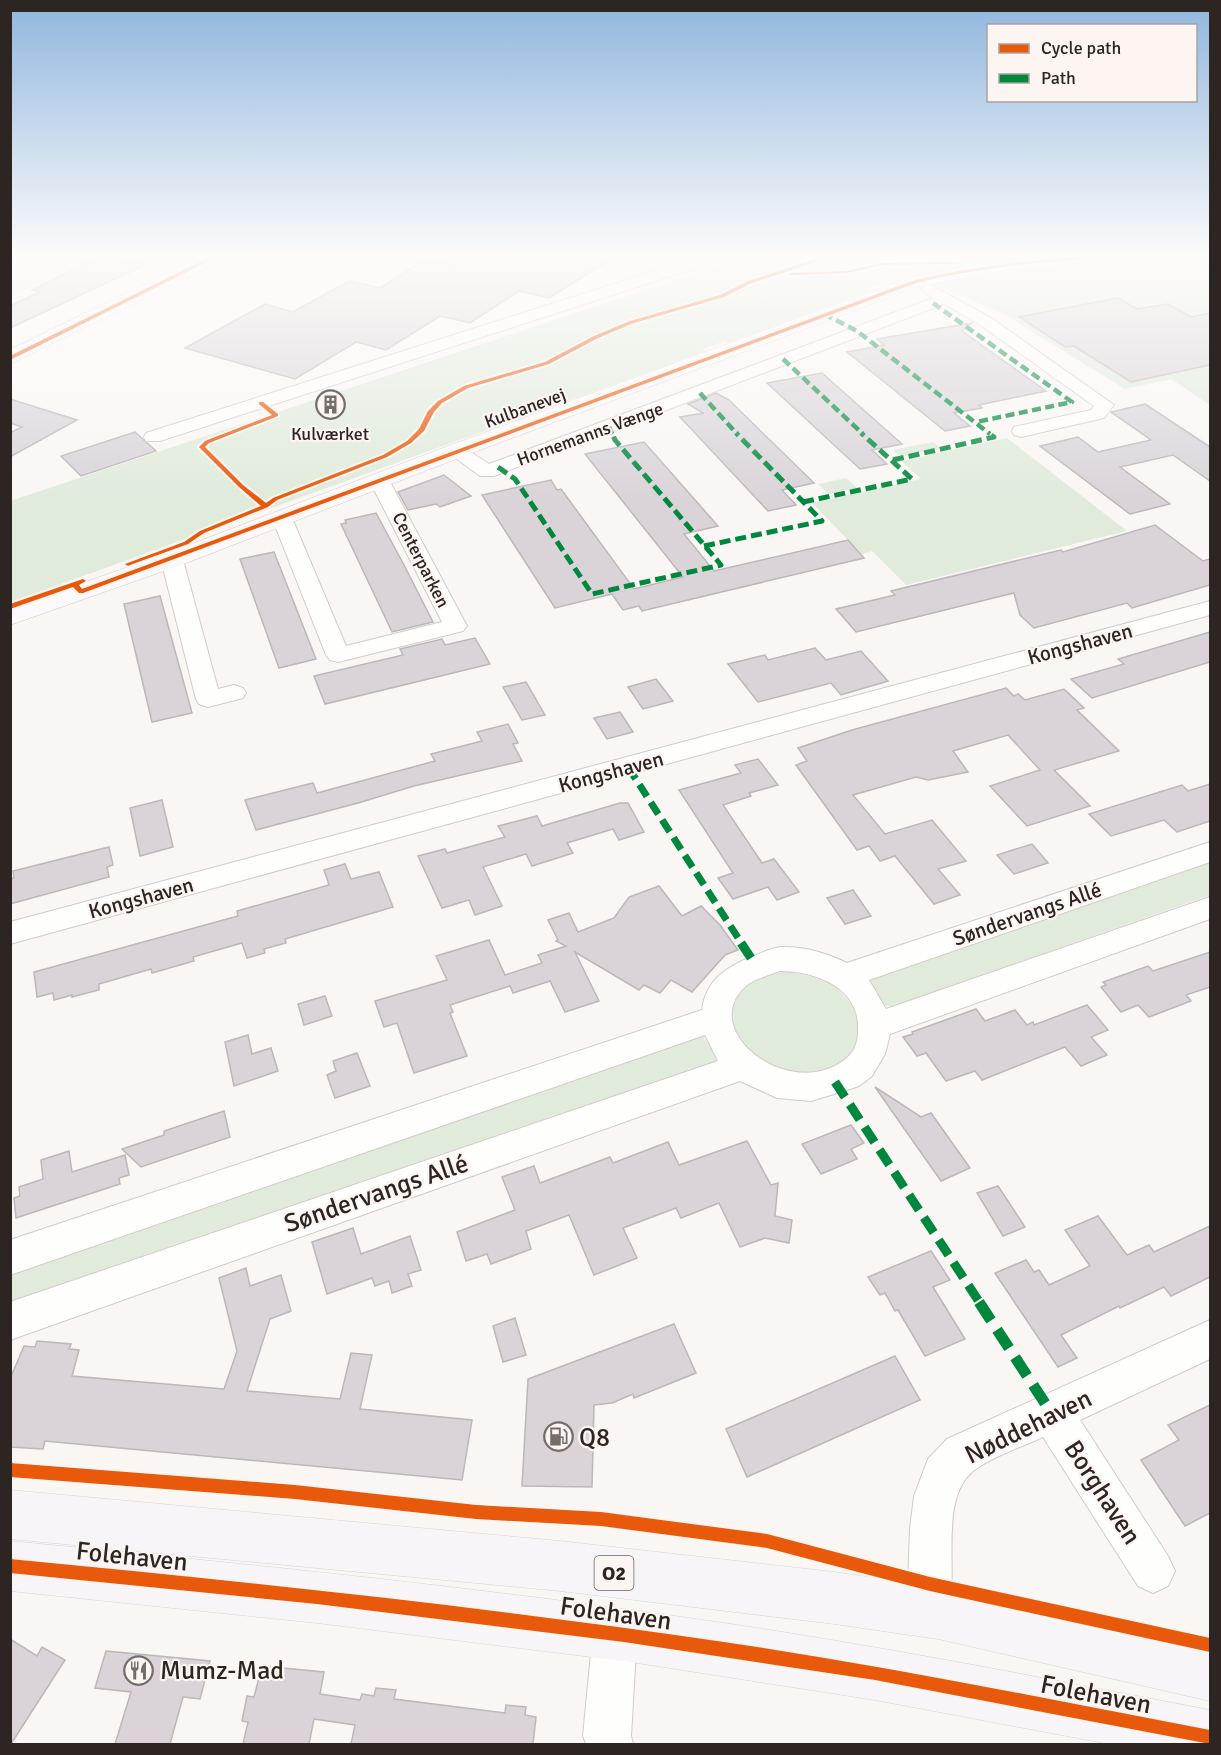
<svg xmlns="http://www.w3.org/2000/svg" width="1221" height="1755" viewBox="0 0 1221 1755" font-family="Signika,sans-serif">
  <style>
    .green { fill: #e0ebdc }
    .building { fill: #dad4d9; stroke: #bbb7ba; stroke-width: 1.5 }
    .lines { fill: none; stroke-linecap: round; stroke-linejoin: round }
    .street-casing { stroke: #d1cbc8; stroke-width: 2 }
    .secondary-casing { stroke: #d1cbc8; stroke-width: 1 }
    .primary-casing { stroke: #d7d4d3; stroke-width: 1 }
    .street { fill: #fefefd; fill-rule: evenodd }
    .secondary { fill: #fbf9fb; fill-rule: evenodd }
    .primary { fill: #f7f5f8; fill-rule: evenodd }
    .quiet-far4 { stroke: #00873e; stroke-width: 4.5; stroke-dasharray: 9 4.5; stroke-linecap: butt }
    .quiet-far3 { stroke: #00873e; stroke-width: 5; stroke-dasharray: 11 5; stroke-linecap: butt }
    .quiet-far2 { stroke: #00873e; stroke-width: 7; stroke-dasharray: 14 7; stroke-linecap: butt }
    .quiet-far1 { stroke: #00873e; stroke-width: 9; stroke-dasharray: 18 9; stroke-linecap: butt }
    .quiet { stroke: #00873e; stroke-width: 11; stroke-dasharray: 22 11; stroke-linecap: butt }
    .cycleway-casing { stroke: #fdf5f1; stroke-width: 4 }
    .cycleway { fill: #e8590c; fill-rule: evenodd }
    .labels { text-anchor: middle; stroke-width: 4.5; stroke-linejoin: round; paint-order: stroke }
    .far-street-label { font-size: 18px; fill: #2c2521; stroke: #fdf5f1 }
    .far-poi-label { font-size: 18px; fill: #2c2521; stroke: #fdf5f1 }
    .shield { fill: #fdf5f1; stroke: #6b635f; stroke-width: 1.5 }
    .shield-label { font-size: 20px; font-weight: bold; fill: #2c2521 }
    .street-label { font-size: 21px; fill: #2c2521; stroke: #fdf5f1 }
    .near-street-label { font-size: 26px; fill: #2c2521; stroke: #fdf5f1 }
    .near-poi-label { font-size: 26px; fill: #2c2521; stroke: #fdf5f1; text-anchor: start }
  </style>
  <rect width="100%" height="100%" fill="#faf6f4"/>
  <g class="green">
    <polygon points="753,254 1210,254 1210,405 1171,379 1125,389 1004,314 912,275 867,289 870,291 728,343 725,341 703,349 706,351 11,602 10,501"/>
    <polygon points="62,257 85,263 11,297 11,262"/>
    <polygon points="1007,438 1127,531 906,585 872,551 862,554 812,503 921,479 901,461"/>
    <polygon points="933,442 941,448 901,457 893,450"/>
    <polygon points="846,478 857,488 828,494 818,484"/>
    <polygon points="1210,863 1210,895 895,1006 886,1006 870,985 870,980 876,977"/>
    <path d="M 788,971 L 820,978 L 835,986 L 856,1009 L 860,1022 L 856,1049 L 848,1061 L 820,1076 L 768,1071 L 733,1037 C 732,1029 729,1017 731,1009 C 737,982 765,975 788,971 Z"/>
    <polygon points="703,1036 721,1065 11,1311 10,1272"/>
  </g>
  <g class="building">
    <polygon points="105,254 147,264 10,328 10,306 40,292 32,290"/>
    <polygon points="455,254 579,254 608,261 549,298 519,291 470,323 440,316 386,350 356,342 295,379 185,348 265,304 293,312 349,281 380,288 426,259 454,265"/>
    <polygon points="1118,298 1137,309 1168,304 1191,317 1210,313 1210,365 1131,382 1074,346 1065,347 1019,317"/>
    <polygon points="972,323 962,331 1046,391 979,405 982,408 954,413 970,426 945,431 847,352 884,345 877,339"/>
    <polygon points="822,373 902,444 872,450 887,464 860,469 767,383"/>
    <polygon points="716,393 729,400 814,483 782,490 796,505 768,511 680,417 703,413 688,404"/>
    <polygon points="10,399 77,420 10,457 10,433 22,427 10,423"/>
    <polygon points="1145,404 1210,447 1210,481 1173,455 1120,467 1170,504 1130,514 1040,446 1078,437 1098,452 1151,440 1111,412"/>
    <polygon points="135,432 156,451 81,476 61,456"/>
    <polygon points="644,442 718,526 684,534 714,571 848,540 864,558 642,611 639,606 623,610 612,594 555,608 482,495 551,480 557,490 561,489 634,589 683,577 585,454"/>
    <polygon points="444,475 471,496 440,507 436,504 408,510 398,492"/>
    <polygon points="376,513 404,565 433,622 392,632 341,524 346,523 345,520"/>
    <polygon points="1155,525 1203,561 1210,559 1210,585 1132,608 1127,603 1034,628 1020,615 1014,593 856,632 836,609 895,595 891,591 1061,550 1063,552"/>
    <polygon points="274,552 316,659 279,668 240,559"/>
    <polygon points="160,596 192,713 152,722 124,604"/>
    <polygon points="1210,632 1210,662 1092,698 1071,679 1124,664 1118,659"/>
    <polygon points="475,638 490,664 325,704 314,676 403,655 400,649 442,639 445,645"/>
    <polygon points="815,648 826,660 861,651 888,681 841,695 831,683 758,702 728,664 765,655 768,660"/>
    <polygon points="656,679 673,701 643,709 628,687"/>
    <polygon points="526,682 545,715 522,720 503,687"/>
    <polygon points="1006,688 1014,696 1018,694 1025,700 1064,689 1084,708 1077,710 1119,751 1054,770 1090,806 1027,826 990,786 1040,770 1008,735 953,751 968,772 928,780 916,777 853,795 885,834 932,820 966,861 938,869 960,895 934,904 895,856 880,861 869,846 857,850 796,765 807,761 798,748 852,730"/>
    <polygon points="620,712 633,732 607,739 594,718"/>
    <polygon points="508,724 518,743 513,744 522,761 414,786 358,803 256,830 245,800 313,783 317,793 435,761 431,754 482,741 477,732"/>
    <polygon points="758,759 778,785 749,793 751,796 723,805 762,863 774,859 799,892 777,900 768,887 733,899 718,878 733,873 679,790 741,773 735,765"/>
    <polygon points="1210,784 1210,821 1177,832 1164,820 1111,836 1089,814 1182,785 1188,791"/>
    <polygon points="162,800 173,847 140,856 130,808"/>
    <polygon points="620,803 628,803 644,832 619,840 613,829 567,843 573,853 532,866 526,854 483,867 502,906 475,915 469,900 442,908 418,856 445,849 447,853 505,837 498,826 537,816 542,826"/>
    <polygon points="1032,844 1048,863 1014,874 997,855"/>
    <polygon points="109,847 113,865 107,867 109,877 10,904 10,879 14,878 13,871"/>
    <polygon points="345,864 351,879 379,872 393,907 285,939 286,943 264,949 265,953 247,958 242,943 193,957 194,961 152,973 151,969 99,984 99,990 72,997 72,995 54,1000 53,993 37,997 34,972 238,916 237,911 329,885 324,870"/>
    <polygon points="659,886 682,916 701,906 720,925 738,950 725,955 692,992 671,980 660,993 644,985 639,990 575,952 599,1001 565,1012 550,981 513,993 510,986 450,1005 453,1012 450,1013 467,1056 414,1073 397,1023 384,1027 375,1001 447,980 436,956 489,940 505,975 542,963 538,955 566,946 556,941 558,940 548,920 569,913 578,932 614,918 629,897"/>
    <polygon points="853,890 871,916 845,924 827,898"/>
    <polygon points="1210,952 1210,987 1186,995 1191,1001 1149,1017 1138,1005 1121,1012 1101,987 1106,985 1103,982 1148,966 1153,971"/>
    <polygon points="325,996 332,1016 304,1025 298,1004"/>
    <polygon points="1087,1005 1108,1030 1091,1037 1107,1055 1081,1066 1065,1047 982,1080 975,1071 946,1081 926,1053 917,1056 903,1037 913,1034 912,1032 976,1009 985,1021 1015,1010 1027,1025 1033,1022 1034,1025"/>
    <polygon points="248,1035 252,1054 271,1048 278,1071 234,1086 225,1042"/>
    <polygon points="357,1053 370,1086 335,1098 327,1075 336,1071 333,1061"/>
    <polygon points="875,1087 921,1117 931,1113 970,1168 941,1181"/>
    <polygon points="224,1111 230,1137 141,1167 122,1149 164,1135 164,1131"/>
    <polygon points="851,1125 864,1143 851,1149 857,1159 821,1174 802,1144"/>
    <polygon points="747,1141 771,1185 778,1183 775,1216 792,1220 789,1243 765,1238 740,1247 719,1203 681,1218 676,1208 623,1228 637,1258 594,1275 569,1215 526,1231 531,1249 491,1264 487,1254 466,1261 457,1232 515,1210 502,1177 534,1166 540,1183 610,1157 613,1163 668,1142 679,1165"/>
    <polygon points="69,1151 72,1172 125,1155 129,1175 119,1178 120,1184 16,1218 14,1198 20,1196 19,1187 43,1179 41,1160"/>
    <polygon points="998,1186 1025,1227 1003,1236 977,1193"/>
    <polygon points="1098,1216 1127,1255 1149,1245 1154,1252 1210,1226 1210,1277 1171,1296 1164,1287 1120,1308 1119,1306 1061,1335 1077,1358 1058,1367 995,1273 1026,1260 1034,1272 1039,1270 1049,1285 1090,1266 1065,1230"/>
    <polygon points="353,1228 361,1254 410,1236 421,1270 408,1274 412,1286 392,1293 389,1281 375,1286 372,1278 327,1294 312,1242"/>
    <polygon points="931,1251 950,1280 933,1287 965,1339 925,1356 898,1310 895,1311 885,1293 880,1295 868,1277"/>
    <polygon points="246,1268 250,1286 281,1275 291,1311 270,1319 247,1391 340,1399 351,1353 372,1355 360,1409 472,1420 462,1480 45,1441 43,1449 10,1447 10,1379 24,1346 35,1347 37,1341 71,1344 69,1349 79,1350 72,1376 224,1389 237,1351 219,1278"/>
    <polygon points="515,1318 526,1355 503,1362 493,1326"/>
    <polygon points="674,1324 696,1373 634,1398 633,1394 612,1403 594,1405 592,1487 522,1486 528,1379"/>
    <polygon points="895,1356 920,1400 747,1477 726,1429"/>
    <polygon points="1210,1405 1210,1513 1185,1526 1141,1460 1179,1440 1168,1425"/>
    <polygon points="10,1639 37,1656 42,1647 65,1660 11,1744"/>
    <polygon points="106,1651 210,1661 200,1699 183,1697 170,1744 115,1744 131,1692 95,1688"/>
    <polygon points="262,1666 324,1672 320,1694 360,1700 362,1694 374,1696 376,1688 396,1690 394,1699 505,1713 506,1705 526,1707 525,1715 536,1717 533,1744 351,1744 355,1725 314,1719 309,1744 243,1744 248,1722 242,1721 247,1696 254,1697"/>
  </g>
  <g class="lines">
    <defs>
      <g id="street">
        <polygon points="708,254 732,254 730,257 160,441 146,441 144,437 146,433"/>
        <polygon points="929,284 991,318 1114,405 1104,418 1021,437 1014,435 1012,431 1014,427 1091,410 1094,406 979,324 944,304 494,476 480,476 446,451 449,447 463,447 489,464 933,298 921,289"/>
        <polygon points="379,474 386,476 389,480 467,626 463,631 338,662 330,660 326,655 272,518 275,514 282,512 289,514 292,518 346,646 442,622 369,480 372,476"/>
        <polygon points="172,554 180,555 183,560 218,689 234,685 243,688 246,693 243,698 208,707 199,704 196,699 161,560 164,555"/>
        <polygon points="1210,601 1210,615 10,944 10,922"/>
        <path d="M 1210,842 L 1210,862 L 869,980 L 886,1009 L 1210,897 L 1210,919 L 890,1034 L 885,1054 L 872,1076 L 859,1086 L 847,1090 L 811,1101 L 777,1098 L 740,1081 L 10,1340 L 10,1302 L 718,1061 L 705,1035 L 10,1275 L 10,1240 L 702,1010 C 706,979 727,967 753,956 C 762,953 771,948 780,947 C 803,946 827,953 847,963 ZM 779,971 C 815,971 860,987 858,1030 C 858,1044 854,1053 843,1061 C 785,1102 692,1025 750,983 C 758,978 770,975 779,971 Z"/>
        <path d="M 1210,1320 L 1210,1359 L 1080,1420 L 1168,1556 L 1175,1571 L 1168,1586 L 1153,1593 L 1138,1586 L 1043,1437 C 1022,1447 996,1455 976,1469 C 934,1498 963,1583 945,1628 L 929,1634 L 913,1628 L 907,1612 L 910,1529 L 914,1496 L 928,1459 L 947,1439 Z"/>
        <polygon points="615,1611 631,1617 637,1633 631,1736 633,1744 586,1744 583,1736 593,1633 599,1617"/>
      </g>
      <g id="secondary">
        <polygon points="206,254 229,254 227,258 10,364 10,350"/>
        <polygon points="1058,254 1172,254 1164,259 1007,270 920,286 464,456 181,565 10,625 10,608 163,555 448,446 908,278 976,264"/>
      </g>
      <g id="primary">
        <polygon points="10,1490 560,1541 834,1572 938,1587 1210,1649 1210,1701 938,1639 834,1624 560,1591 10,1539"/>
        <path d="M 10,1541 C 249,1564 487,1588 724,1623 C 887,1647 1048,1679 1210,1710 L 1210,1744 L 1109,1744 L 875,1700 L 624,1661 L 317,1623 L 10,1591 Z"/>
      </g>
    </defs>
    <use href="#street" class="street-casing"/>
    <use href="#secondary" class="secondary-casing"/>
    <use href="#primary" class="primary-casing"/>
    <use href="#street" class="street"/>
    <use href="#secondary" class="secondary"/>
    <use href="#primary" class="primary"/>
    <g class="quiet-far4">
      <polyline points="933,303 1072,402 976,422"/>
      <polyline points="824,314 857,331 990,434"/>
      <polyline points="783,359 863,434"/>
      <polyline points="700,393 737,434"/>
      <polyline points="609,427 612,434"/>
    </g>
    <g class="quiet-far3">
      <polyline points="893,460 994,437 988,433"/>
      <polyline points="498,467 515,479 592,594 721,565 615,440 612,433"/>
      <polyline points="803,502 912,479 861,433"/>
      <polyline points="704,546 822,521 736,433"/>
    </g>
    <polyline class="quiet-far2" points="628,767 742,944"/>
    <g class="quiet-far1">
      <polyline points="741,943 755,964"/>
      <polyline points="835,1082 980,1303"/>
    </g>
    <polyline class="quiet" points="979,1302 1052,1414"/>
    <defs>
      <g id="cycleway">
        <polygon points="216,254 223,254 10,360 10,356"/>
        <polygon points="823,254 829,254 816,262 752,283 724,297 634,323 598,338 549,364 468,388 442,403 434,412 424,431 411,443 387,457 277,500 268,507 204,533 188,544 130,565 128,566 125,564 184,542 200,531 261,506 239,487 199,447 205,441 272,415 259,404 259,402 263,402 278,414 278,416 209,443 205,447 243,485 266,503 273,498 383,455 407,441 419,429 428,411 438,401 464,386 545,362 594,336 630,321 720,295 748,281 812,260"/>
        <path d="M 1123,254 L 1166,254 L 1070,260 L 1007,266 L 945,276 L 916,283 L 83,593 L 79,593 L 73,587 L 10,609 L 10,604 L 83,579 L 86,581 L 79,585 L 82,589 L 912,281 C 982,264 1052,258 1123,254 Z"/>
        <polygon points="957,262 959,263 959,264 882,265 847,273 790,275 788,274 790,273 847,271 882,263"/>
        <polygon points="10,1463 295,1485 476,1505 601,1512 767,1534 930,1577 1210,1638 1210,1652 930,1591 767,1548 601,1526 476,1519 295,1499 10,1477"/>
        <path d="M 10,1559 C 249,1582 487,1607 724,1642 C 887,1666 1048,1699 1210,1730 L 1210,1744 L 875,1680 L 624,1642 L 317,1604 L 10,1573 Z"/>
      </g>
    </defs>
    <use href="#cycleway" class="cycleway-casing"/>
    <use href="#cycleway" class="cycleway"/>
  </g>
  <linearGradient id="sky" x2="0" y2="1"><stop stop-color="#8fb6de"/><stop offset="0.51" stop-color="#fdfbfa"/><stop offset="1" stop-color="#fdfbfa" stop-opacity="0"/></linearGradient>
  <rect width="1221" height="500" fill="url(#sky)"/>
  <defs>
    <symbol id="building-ring" viewBox="-11 -11 22 22"><circle r="9.5" fill="#fdf5f1" stroke="#746e6b" stroke-width="1.5"/><path d="M-4-6H4V6H1V3H-1V6H-4ZM-2.5-4.3h1.7v1.8h-1.7ZM.8-4.3h1.7v1.8H.8ZM-2.5-1h1.7V.8h-1.7ZM.8-1h1.7V.8H.8Z" fill="#746e6b"/></symbol>
    <symbol id="fuel-ring" viewBox="-11 -11 22 22"><circle r="9.5" fill="#fdf5f1" stroke="#746e6b" stroke-width="1.5"/><path d="M-5.5-6h7V0h2V4h1.3V-2.5L3-4.5l.8-.8L6-3V5H2.5V1h-1V6h-7ZM-4.2-4.7v3.2H.2V-4.7Z" fill="#746e6b"/></symbol>
    <symbol id="restaurant-ring" viewBox="-11 -11 22 22"><circle r="9.5" fill="#fdf5f1" stroke="#746e6b" stroke-width="1.5"/><path d="M-5-6h1v4h1v-4h1v4h1v-4h1v5L-1.5 .5V6h-2V.5L-5-1ZM5-6V6H3V1.5H1.5Q1.5-4 5-6Z" fill="#746e6b"/></symbol>
  </defs>
  <g fill-rule="evenodd">
    <use href="#building-ring" x="314" y="388" width="33" height="33"/>
    <use href="#fuel-ring" x="542" y="1420" width="33" height="33"/>
    <use href="#restaurant-ring" x="122" y="1654" width="33" height="33"/>
  </g>
  <g class="labels">
    <g class="far-street-label">
      <text transform="translate(525 408) rotate(-20)" y="6">Kulbanevej</text>
      <text transform="translate(590 434) rotate(-20)" y="6">Hornemanns Vænge</text>
      <text transform="translate(421 560) rotate(63)" y="6">Centerparken</text>
    </g>
    <g class="far-poi-label">
      <text x="330" y="440">Kulværket</text>
    </g>
    <rect class="shield" x="594.5" y="1556" width="39" height="34" rx="4.5"/>
    <g class="shield-label">
      <text x="614" y="1580">O2</text>
    </g>
    <g class="street-label">
      <text transform="translate(1080 644) rotate(-15)" y="7">Kongshaven</text>
      <text transform="translate(611 772) rotate(-15)" y="7">Kongshaven</text>
      <text transform="translate(141 898) rotate(-15)" y="7">Kongshaven</text>
      <text transform="translate(1027 914) rotate(-19)" y="7">Søndervangs Allé</text>
    </g>
    <g class="near-street-label">
      <text transform="translate(376 1193) rotate(-19)" y="9">Søndervangs Allé</text>
      <text transform="translate(1028 1426) rotate(-26)" y="9">Nøddehaven</text>
      <text transform="translate(1103 1492) rotate(57)" y="9">Borghaven</text>
      <text transform="translate(132 1556) rotate(6)" y="9">Folehaven</text>
      <text transform="translate(616 1613) rotate(8)" y="9">Folehaven</text>
      <text transform="translate(1096 1694) rotate(11)" y="9">Folehaven</text>
    </g>
    <g class="near-poi-label">
      <text x="579" y="1446">Q8</text>
      <text x="160" y="1679">Mumz-Mad</text>
    </g>
  </g>
  <rect width="1221" height="1755" fill="none" stroke="#2c2521" stroke-width="24"/>
  <rect x="987" y="24" width="210" height="78" fill="#fdf5f1" stroke="#a9a29e" stroke-width="1.5"/>
  <rect x="999" y="44" width="30" height="9" fill="#e8590c" stroke="#a9a29e" stroke-width="1.5"/>
  <text x="1041" y="54" font-size="18" fill="#2c2521">Cycle path</text>
  <rect x="999" y="74" width="30" height="9" fill="#00873e" stroke="#a9a29e" stroke-width="1.5"/>
  <text x="1041" y="84" font-size="18" fill="#2c2521">Path</text>
</svg>
